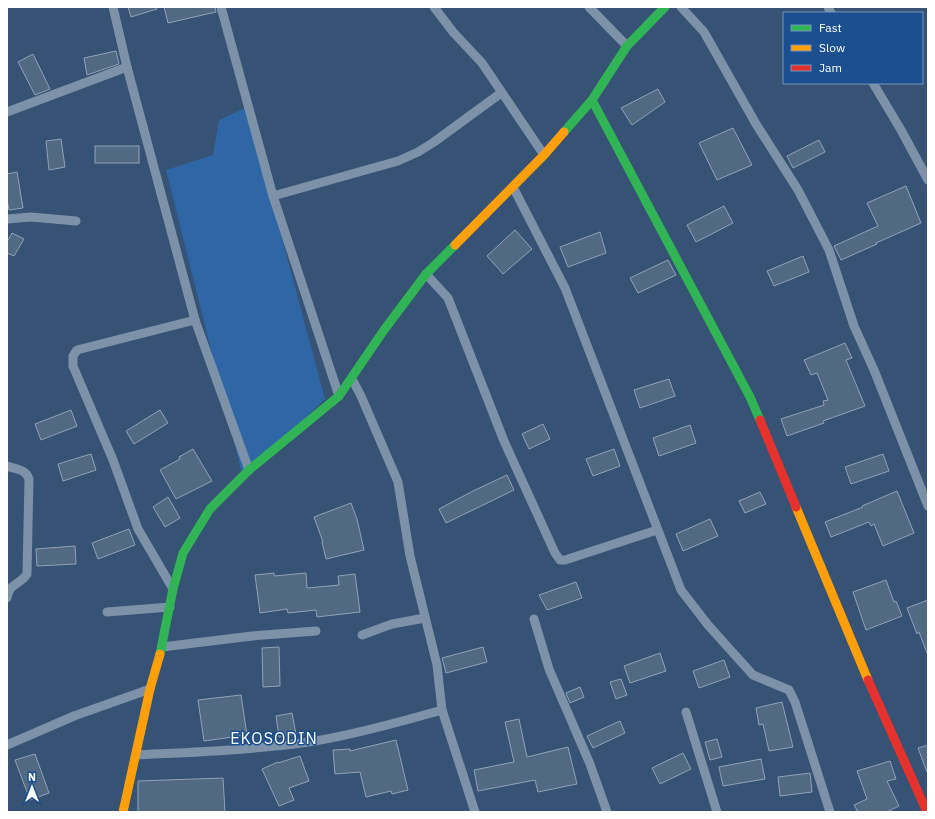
<svg xmlns="http://www.w3.org/2000/svg" width="935" height="819" viewBox="0 0 935 819" font-family="'IBM Plex Sans',sans-serif">
  <style>
    .green { fill: #2f66a5 }
    .building { fill: #526984; stroke: #92a2b6 }
    .lines { fill: none; stroke-linecap: round; stroke-linejoin: round }
    .street { stroke: #7d92a8; stroke-width: 9 }
    .fast { stroke: #30b455; stroke-width: 9 }
    .slow { stroke: #ff9f0a; stroke-width: 9 }
    .jam { stroke: #e5322d; stroke-width: 9 }
    .labels { text-anchor: middle; stroke-width: 3; stroke-linejoin: round; paint-order: stroke }
    .quarter-label { font-size: 16px; letter-spacing: 1px; fill: #fff; stroke: #1b4f8f }
  </style>
  <rect width="100%" height="100%" fill="#365274"/>
  <polygon class="green" points="247,107 325,399 243,478 166,170 213,155 219,120"/>
  <g class="building">
    <polygon points="128,7 156,7 157,9 131,17"/>
    <polygon points="164,7 215,7 216,12 168,23"/>
    <polygon points="116,51 119,64 87,75 84,58"/>
    <polygon points="33,54 50,89 35,95 18,62"/>
    <polygon points="658,89 665,102 632,125 621,108"/>
    <polygon points="733,128 752,165 717,180 699,143"/>
    <polygon points="61,139 65,167 49,170 46,141"/>
    <polygon points="819,140 825,152 793,168 787,156"/>
    <rect x="95" y="146" width="44" height="17"/>
    <polygon points="17,172 23,208 9,210 7,200 7,174"/>
    <polygon points="906,186 921,223 876,243 877,244 841,260 834,246 878,226 867,203"/>
    <polygon points="724,206 733,223 696,242 687,225"/>
    <polygon points="515,230 532,249 503,274 487,256"/>
    <polygon points="600,232 606,253 568,267 560,247"/>
    <polygon points="12,233 24,239 14,256 7,253 7,242"/>
    <polygon points="803,256 809,272 774,286 767,271"/>
    <polygon points="668,260 676,275 638,293 630,278"/>
    <polygon points="845,343 852,358 846,360 865,406 823,421 824,423 787,436 781,419 824,405 823,401 828,400 817,373 811,375 804,360"/>
    <polygon points="669,379 675,396 640,408 634,390"/>
    <polygon points="71,410 77,426 41,440 35,424"/>
    <polygon points="160,410 168,423 134,444 126,431"/>
    <polygon points="543,424 550,439 529,449 522,434"/>
    <polygon points="690,425 696,443 659,456 653,438"/>
    <polygon points="193,449 212,481 176,499 160,470 180,459 179,457"/>
    <polygon points="614,449 620,466 593,476 586,459"/>
    <polygon points="91,454 96,470 63,481 58,464"/>
    <polygon points="883,454 889,471 851,484 845,467"/>
    <polygon points="507,475 514,490 446,523 439,509 473,491"/>
    <polygon points="897,491 914,533 883,546 874,524 871,526 869,522 831,537 825,522 863,507 862,506"/>
    <polygon points="760,492 766,504 745,513 739,501"/>
    <polygon points="168,497 180,518 165,527 153,507"/>
    <polygon points="351,503 357,519 364,550 326,559 322,542 323,542 314,517"/>
    <polygon points="710,519 718,536 683,551 676,534"/>
    <polygon points="129,529 135,545 98,559 92,543"/>
    <polygon points="75,546 76,564 37,566 36,549"/>
    <polygon points="274,573 274,576 306,573 307,588 339,585 338,576 355,574 360,612 317,617 316,610 288,613 287,609 260,613 255,575"/>
    <polygon points="886,580 894,602 896,601 902,616 866,630 853,592"/>
    <polygon points="576,582 582,598 547,610 539,595"/>
    <polygon points="928,600 928,653 927,653 919,632 917,634 907,608"/>
    <polygon points="279,647 280,686 263,687 262,648"/>
    <polygon points="483,647 487,662 446,673 442,658"/>
    <polygon points="660,653 666,671 630,683 624,666"/>
    <polygon points="724,660 730,677 699,688 693,671"/>
    <polygon points="621,679 627,695 616,699 610,682"/>
    <polygon points="580,687 584,697 570,703 566,693"/>
    <polygon points="241,695 247,735 204,741 198,700"/>
    <polygon points="782,702 793,747 769,751 763,724 759,725 756,708"/>
    <polygon points="292,713 296,734 279,737 276,716"/>
    <polygon points="519,719 527,757 568,747 577,784 538,792 535,780 478,791 474,770 514,762 505,722"/>
    <polygon points="620,721 625,733 593,748 587,736"/>
    <polygon points="717,739 722,757 710,760 705,742"/>
    <polygon points="396,740 408,790 392,794 391,791 366,797 360,772 335,774 333,750 350,749 350,751"/>
    <polygon points="928,745 928,772 927,772 918,748"/>
    <polygon points="683,753 691,769 660,784 652,768"/>
    <polygon points="35,754 49,793 30,800 15,760"/>
    <polygon points="300,756 309,781 289,788 294,800 279,806 262,769 278,762 278,763"/>
    <polygon points="761,759 765,779 723,786 719,767"/>
    <polygon points="890,761 896,779 887,781 899,806 887,812 858,812 854,805 867,799 857,771"/>
    <polygon points="810,773 812,792 780,796 778,777"/>
    <polygon points="223,778 225,812 138,812 138,781"/>
  </g>
  <g class="lines">
    <g class="street">
      <polyline points="113,7 127,67 195,320 249,470"/>
      <polyline points="221,7 273,196 339,396"/>
      <polyline points="434,7 453,32 482,63 544,155"/>
      <polyline points="589,7 627,46"/>
      <polyline points="681,7 704,32 756,124 798,190 829,250 854,326 874,370 928,506"/>
      <polyline points="828,7 831,13"/>
      <polyline points="873,83 901,130 928,180"/>
      <polyline points="7,112 127,67"/>
      <polyline points="513,187 565,288 681,590 708,625 753,675 789,690 795,702 830,812"/>
      <polyline points="273,196 398,161 418,152 434,142 501,93"/>
      <polyline points="7,219 31,217 76,221"/>
      <polyline points="426,274 448,298 504,441 555,553 560,560 565,560 657,530"/>
      <polyline points="352,379 361,396 398,482 410,556 437,665 442,710 475,812"/>
      <path d="M 7,466 C 15,469 26,469 29,479 L 27,574 C 20,585 9,583 7,598"/>
      <polyline points="173,589 138,529 113,460 73,366 73,356 77,350 195,320"/>
      <polyline points="107,612 170,607"/>
      <polyline points="534,619 549,669 590,764 607,812"/>
      <polyline points="362,635 392,624 425,618"/>
      <polyline points="162,647 252,636 316,631"/>
      <polyline points="686,712 717,812"/>
      <polyline points="7,745 74,716 150,689"/>
      <path d="M 136,755 C 195,752 256,750 315,741 C 357,734 400,722 442,710"/>
    </g>
    <g class="fast">
      <polyline points="592,100 750,397 760,420"/>
      <polyline points="564,132 592,100 627,46 665,7"/>
      <polyline points="160,654 173,589 183,553 210,509 249,470 339,396 384,330 426,274 455,245"/>
    </g>
    <g class="slow">
      <polyline points="455,245 544,155 564,132"/>
      <polyline points="796,507 868,680"/>
      <polyline points="123,812 150,689 160,654"/>
    </g>
    <g class="jam">
      <polyline points="760,420 796,507"/>
      <polyline points="868,680 927,812"/>
    </g>
  </g>
  <g class="labels">
    <g class="quarter-label">
      <text x="274" y="744">EKOSODIN</text>
    </g>
  </g>
  <rect width="935" height="819" fill="none" stroke="#ffffff" stroke-width="16"/>
  <rect x="783" y="12" width="140" height="72" fill="#1b4f8f" stroke="#7695bc"/>
  <rect x="791" y="25" width="20" height="6" fill="#30b455" stroke="#7695bc"/>
  <text x="819" y="32" font-size="12" fill="#ffffff">Fast</text>
  <rect x="791" y="45" width="20" height="6" fill="#ff9f0a" stroke="#7695bc"/>
  <text x="819" y="52" font-size="12" fill="#ffffff">Slow</text>
  <rect x="791" y="65" width="20" height="6" fill="#e5322d" stroke="#7695bc"/>
  <text x="819" y="72" font-size="12" fill="#ffffff">Jam</text>
  <g transform="translate(32 787)" stroke="#1b4f8f" stroke-width="3" paint-order="stroke">
  <path d="M0-3L7 15L0 10L-7 15Z" fill="#ffffff"/>
  <text y="-6" font-size="11" font-weight="bold" text-anchor="middle" fill="#ffffff">N</text>
  </g>
</svg>
